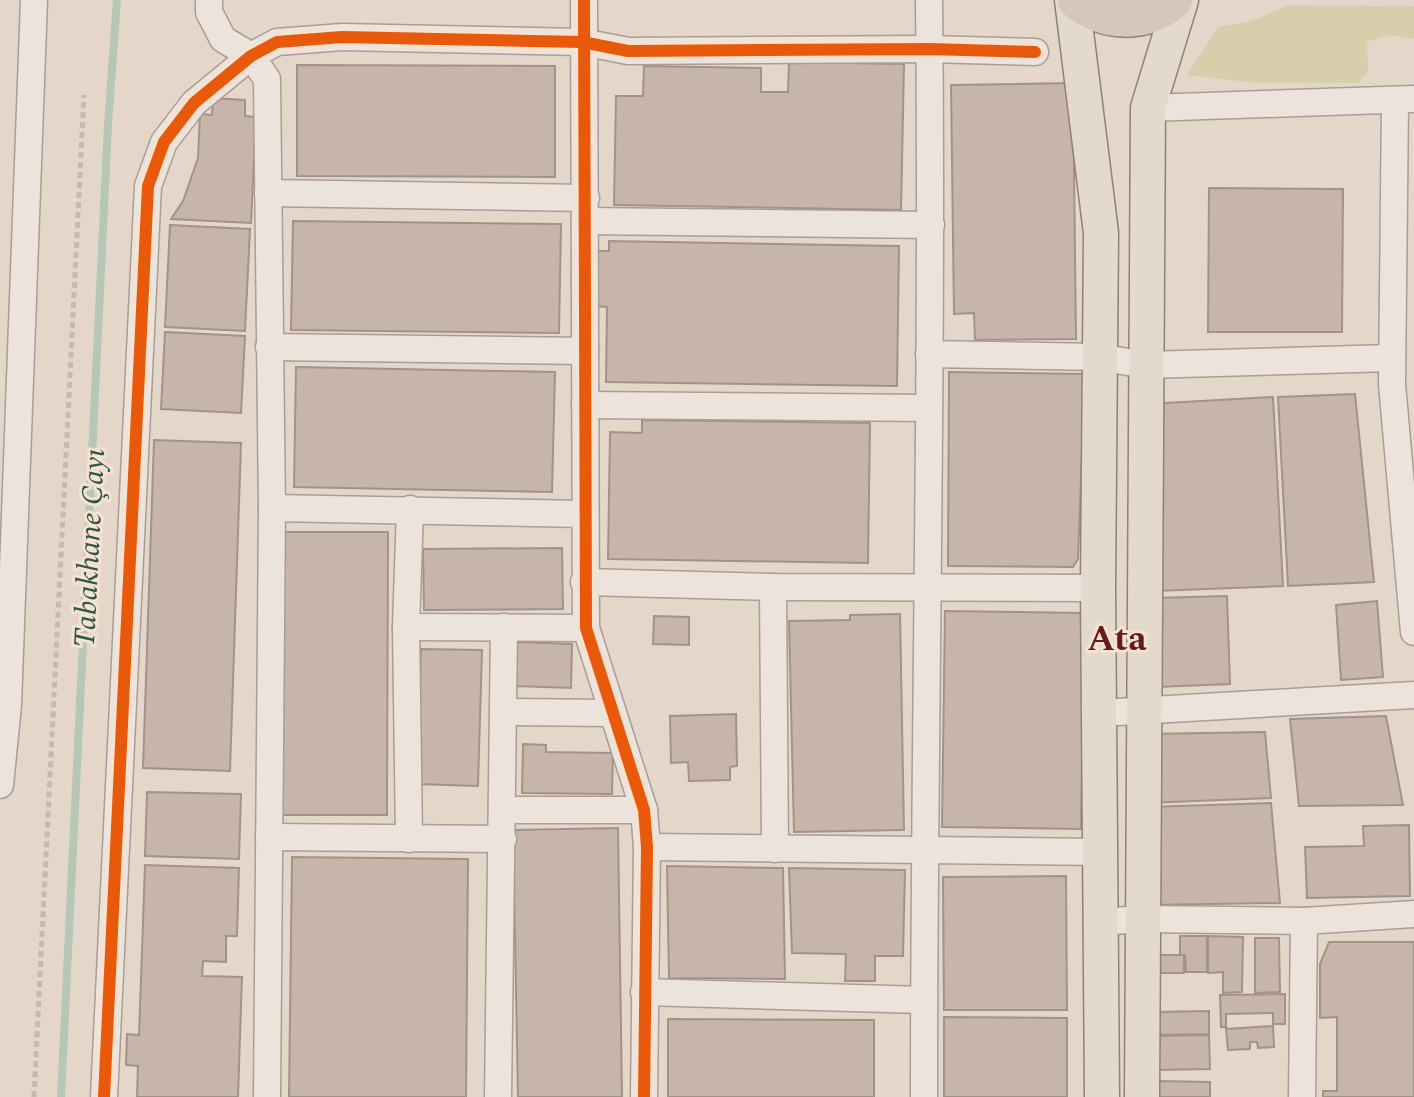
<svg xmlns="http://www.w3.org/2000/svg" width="1414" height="1097" viewBox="0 0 1414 1097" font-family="Spectral,serif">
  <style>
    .green { fill: #d7ceac }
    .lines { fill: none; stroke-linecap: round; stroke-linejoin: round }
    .stream { stroke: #b6c7b8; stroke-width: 8 }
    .building { fill: #c7b4ab; stroke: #a3928a; stroke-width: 2 }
    .minor-casing { stroke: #a99d94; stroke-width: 29 }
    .major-casing { stroke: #8e827a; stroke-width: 37 }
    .highway-casing { stroke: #8e827a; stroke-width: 41 }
    .path { stroke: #c4bab3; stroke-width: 5; stroke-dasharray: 6 4; stroke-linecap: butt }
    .minor { stroke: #ece4dc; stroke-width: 26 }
    .major { stroke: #e3d9cd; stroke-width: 34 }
    .highway { stroke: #d7c7bb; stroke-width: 38 }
    .cycleway-casing { stroke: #f6e2cf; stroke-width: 17 }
    .cycleway { stroke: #e8590c; stroke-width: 12 }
    .labels { text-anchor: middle; stroke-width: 6; stroke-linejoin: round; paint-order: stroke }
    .water-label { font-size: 30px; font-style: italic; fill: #2b564b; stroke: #f6e2cf }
    .district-label { font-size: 36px; font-weight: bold; fill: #631b1b; stroke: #f6e2cf }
  </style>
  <rect width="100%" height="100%" fill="#e4d7ca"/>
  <polygon class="green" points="1289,5 1414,6 1414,39 1387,35 1367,42 1368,70 1358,83 1256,83 1187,75 1218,27 1252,21"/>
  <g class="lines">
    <polyline class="stream" points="61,1097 108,125 117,0"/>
  </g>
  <g class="building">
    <polygon points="789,62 904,64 901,210 614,205 616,96 643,96 644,66 761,68 761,92 788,92"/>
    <polygon points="297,65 555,66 555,177 297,176"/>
    <polygon points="1073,83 1076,339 975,340 974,313 954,314 951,85"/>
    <polygon points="213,98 245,100 245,116 256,117 251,223 171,219 183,201 198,158 200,114 212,115"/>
    <polygon points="1209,188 1343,189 1342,332 1208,332"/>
    <polygon points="293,221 561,224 559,333 291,330"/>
    <polygon points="170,225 250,229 245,331 165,327"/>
    <polygon points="609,241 899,246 897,386 606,382 607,307 592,306 593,251 609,251"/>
    <polygon points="165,332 245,336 241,413 161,409"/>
    <polygon points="296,367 555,372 552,492 294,487"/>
    <polygon points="949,372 1085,374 1078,559 1073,567 948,566"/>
    <polygon points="1355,394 1374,582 1288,586 1278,397"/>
    <polygon points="1273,397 1283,586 1156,591 1148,404"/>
    <polygon points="642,420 870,423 868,563 608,559 610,432 642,433"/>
    <polygon points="154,440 241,443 230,771 143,768"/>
    <polygon points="282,532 388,532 387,815 281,815"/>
    <polygon points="562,548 563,609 424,610 423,549"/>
    <polygon points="1227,596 1230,684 1158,687 1154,598"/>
    <polygon points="1377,601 1383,677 1341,680 1336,605"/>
    <polygon points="945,611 1084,613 1081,829 942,827"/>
    <polygon points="900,614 904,830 794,832 789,621 850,620 850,615"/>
    <polygon points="654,616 689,617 689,645 653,644"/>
    <polygon points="517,642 572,644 571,688 516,686"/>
    <polygon points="421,649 482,650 478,786 417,784"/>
    <polygon points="736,714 737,766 730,767 730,780 689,781 688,762 671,763 670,716"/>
    <polygon points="1386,716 1403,805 1299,806 1290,719"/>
    <polygon points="1265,732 1271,798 1147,803 1146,734"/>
    <polygon points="523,744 546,745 546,752 613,753 612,794 522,793"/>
    <polygon points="147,792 241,794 239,859 145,856"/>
    <polygon points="1271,803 1280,903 1148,905 1147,807"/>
    <polygon points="1409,825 1410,896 1307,898 1305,847 1364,846 1363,826"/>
    <polygon points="618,828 622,1097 518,1097 513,830"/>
    <polygon points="292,857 468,859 466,1097 289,1097"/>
    <polygon points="145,865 239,868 237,936 226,936 226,962 203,961 202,976 242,977 238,1097 137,1097 138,1066 126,1065 127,1034 139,1035"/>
    <polygon points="667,866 783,868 785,979 669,978"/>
    <polygon points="789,868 905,870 903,956 875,956 875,981 845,981 846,954 792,953"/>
    <polygon points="1066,876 1067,1010 944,1010 943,877"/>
    <polygon points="1180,936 1207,936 1207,972 1186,972 1185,955 1180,955"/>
    <polygon points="1208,936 1243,937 1242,992 1223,993 1223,972 1208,973"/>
    <polygon points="1255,938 1279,938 1280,992 1255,993"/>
    <polygon points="1329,942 1414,942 1414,1097 1323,1097 1323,1091 1337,1091 1337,1017 1320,1018 1320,964"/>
    <polygon points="1157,955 1184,955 1184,973 1156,973"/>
    <polygon points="1285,994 1285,1024 1273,1024 1273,1013 1226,1014 1226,1027 1221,1027 1220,995"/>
    <polygon points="1209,1011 1209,1034 1156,1035 1155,1012"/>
    <polygon points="944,1017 1067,1018 1067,1097 944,1097"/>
    <polygon points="668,1019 874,1020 874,1097 668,1097"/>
    <polygon points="1273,1026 1274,1047 1258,1048 1257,1042 1250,1042 1250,1049 1228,1050 1226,1029"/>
    <polygon points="1209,1035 1210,1069 1157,1070 1156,1036"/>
    <polygon points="1158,1081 1210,1082 1210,1097 1158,1097"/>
  </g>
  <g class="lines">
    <defs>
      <g id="minor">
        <polyline points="209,0 209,12 223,39 251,56 267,79 272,508 267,1097"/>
        <polyline points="584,0 586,628 644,810 647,847 644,1097"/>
        <polyline points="1395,102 1392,384 1414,632"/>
        <polyline points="1148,108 1414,99"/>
        <polyline points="268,193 586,198"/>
        <polyline points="586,221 931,225"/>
        <polyline points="269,347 585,351"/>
        <polyline points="929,354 1099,357 1145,365 1391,358"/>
        <polyline points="585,405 928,408"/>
        <polyline points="272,508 584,514"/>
        <polyline points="584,582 773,587 1098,588"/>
        <polyline points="773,587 775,849"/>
        <polyline points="406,627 586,628"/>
        <polyline points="504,712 613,713"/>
        <polyline points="1100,713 1414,695"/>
        <polyline points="0,785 8,705 34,0"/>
        <polyline points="503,810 644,810"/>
        <polyline points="269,837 503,839"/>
        <polyline points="409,839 406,627 410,509"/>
        <polyline points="647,847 1100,852"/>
        <polyline points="1101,922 1141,919 1304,921"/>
        <polyline points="644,992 924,1000"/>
        <polyline points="104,1097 148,186 164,142 194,103 251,56 277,42 342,37 582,42 628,51 929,49 1035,52"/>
        <polyline points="498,1097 504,627"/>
        <path d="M 924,1097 C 924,731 933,366 929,0"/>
        <polyline points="1302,1097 1304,921 1414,914"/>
      </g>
      <g id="major">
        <polyline points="1072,0 1101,233 1098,588 1102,1097"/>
        <polyline points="1142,1097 1148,108 1181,0"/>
      </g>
      <path id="highway" d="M 1077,0 C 1106,23 1145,24 1173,0"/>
    </defs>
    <use href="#minor" class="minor-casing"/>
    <use href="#major" class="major-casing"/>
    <use href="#highway" class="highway-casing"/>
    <polyline class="path" points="34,1097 84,95"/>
    <use href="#minor" class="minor"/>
    <use href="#major" class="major"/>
    <use href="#highway" class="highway"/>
    <defs>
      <g id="cycleway">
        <polyline points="584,0 586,628 644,810 647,847 644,1097"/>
        <polyline points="104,1097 148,186 164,142 194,103 251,56 277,42 342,37 582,42 628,51 929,49 1035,52"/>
      </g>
    </defs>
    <use href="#cycleway" class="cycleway-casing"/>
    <use href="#cycleway" class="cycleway"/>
  </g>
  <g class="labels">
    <g class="water-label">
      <text transform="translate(89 548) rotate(-87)" y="10">Tabakhane Çayı</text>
    </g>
    <g class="district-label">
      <text x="1117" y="650">Ata</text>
    </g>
  </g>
</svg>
